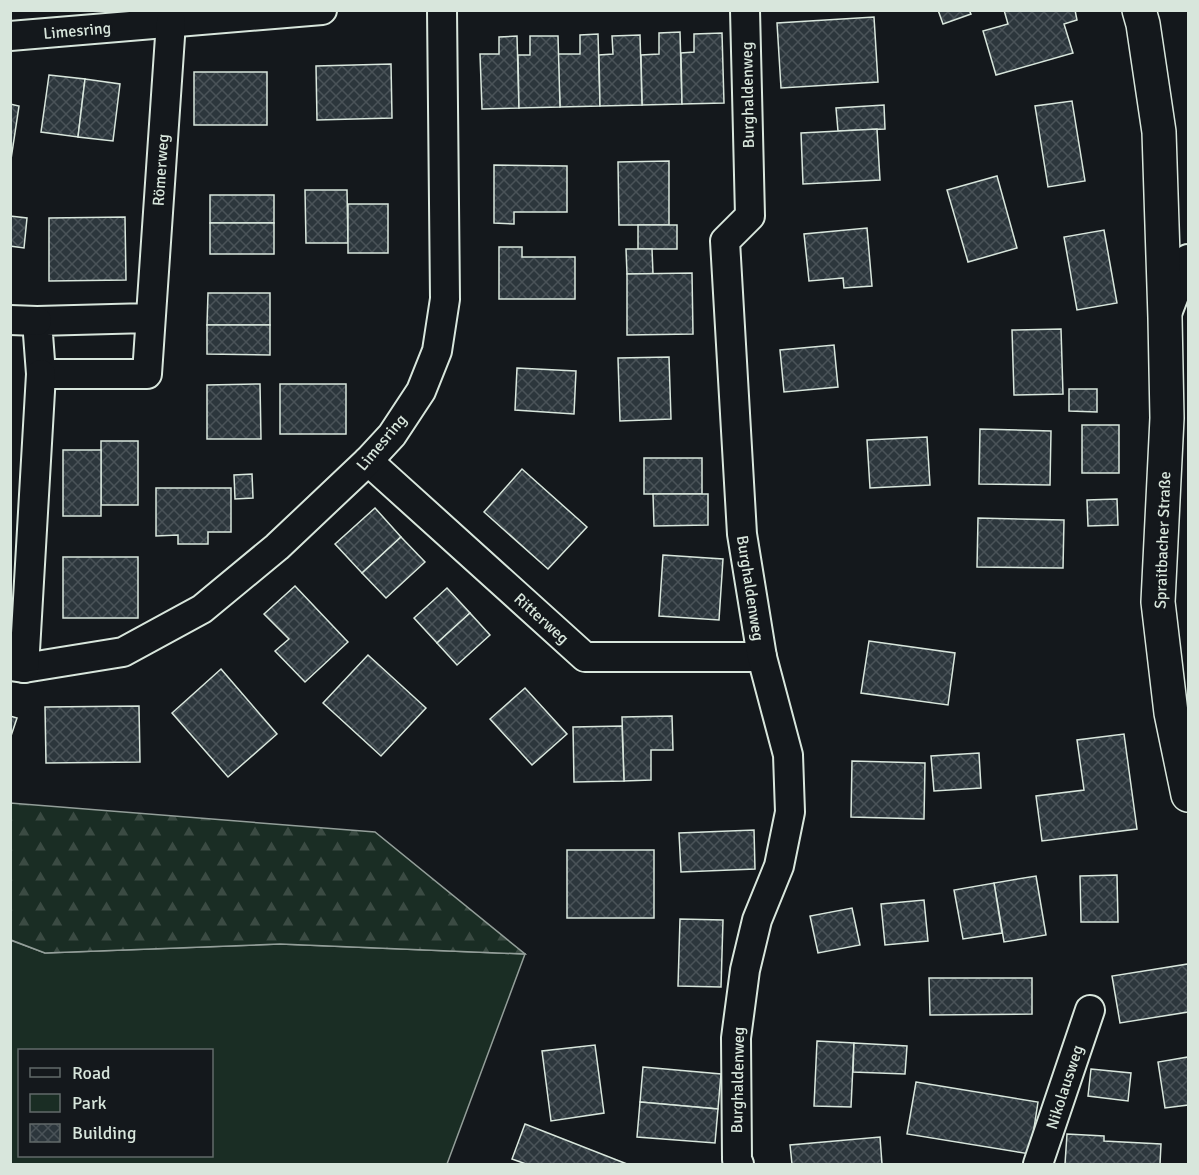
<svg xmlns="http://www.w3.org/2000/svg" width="1199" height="1175" viewBox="0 0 1199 1175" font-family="Signika,sans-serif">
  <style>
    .green { fill: #1a2d24; stroke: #939e99; stroke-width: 1.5; fill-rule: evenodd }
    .forest { fill: url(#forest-firs); stroke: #939e99; stroke-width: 1.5 }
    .building { fill: url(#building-cross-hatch); stroke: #d8e6dc; stroke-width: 1.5 }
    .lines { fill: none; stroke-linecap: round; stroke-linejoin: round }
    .minor-casing { stroke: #d8e6dc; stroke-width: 32 }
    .tertiary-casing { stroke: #d8e6dc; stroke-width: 36 }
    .minor { stroke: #14181c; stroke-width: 28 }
    .tertiary { stroke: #14181c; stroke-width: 33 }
    .labels { text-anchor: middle; stroke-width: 4.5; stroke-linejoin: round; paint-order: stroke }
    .street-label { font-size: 16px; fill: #d8e6dc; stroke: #14181c }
  </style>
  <defs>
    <pattern id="forest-firs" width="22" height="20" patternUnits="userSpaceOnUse" patternTransform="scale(1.5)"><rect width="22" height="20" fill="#1a2d24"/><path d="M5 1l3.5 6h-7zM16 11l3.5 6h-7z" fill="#3b4b43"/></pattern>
    <pattern id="building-cross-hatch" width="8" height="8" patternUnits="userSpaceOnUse" patternTransform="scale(1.5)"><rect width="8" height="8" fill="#2c363c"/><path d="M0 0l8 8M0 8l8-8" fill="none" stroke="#4a5358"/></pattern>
  </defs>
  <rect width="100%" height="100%" fill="#14181c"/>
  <path class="green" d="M 10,940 L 45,953 L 280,944 L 525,954 L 447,1164 L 11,1164 ZM 20,1050 L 212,1050 L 212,1156 L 20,1156 Z"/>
  <polygon class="forest" points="10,803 375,832 525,954 280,944 45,953 11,940"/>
  <g class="building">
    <polygon points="938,10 969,10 971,14 943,24"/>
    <polygon points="1004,10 1075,10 1077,20 1064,24 1073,53 996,75 983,31 1008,24"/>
    <polygon points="874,17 878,82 781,88 777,23"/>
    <polygon points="680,32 682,104 642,105 641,55 659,54 659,33"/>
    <polygon points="722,33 724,103 682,104 681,53 694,52 694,34"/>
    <polygon points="598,34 600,106 560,107 558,54 580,54 580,35"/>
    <polygon points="640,35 642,105 600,106 599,55 613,54 612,36"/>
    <polygon points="517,36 519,108 482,109 480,54 499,54 499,37"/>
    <polygon points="530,36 558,36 560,107 519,108 518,55 530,55"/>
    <polygon points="391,64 392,118 317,120 316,66"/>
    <rect x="194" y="72" width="73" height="53"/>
    <polygon points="49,75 85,79 78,137 41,132"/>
    <polygon points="85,79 120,84 113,141 78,137"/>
    <polygon points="1072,101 1085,181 1048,187 1035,106"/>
    <polygon points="10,104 19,106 10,166"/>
    <polygon points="884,105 885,129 838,131 836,108"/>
    <polygon points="877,129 880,180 803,184 801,133"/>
    <polygon points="669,161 669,225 619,225 618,162"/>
    <polygon points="494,165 567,166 567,212 514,212 514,224 494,223"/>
    <polygon points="997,176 1017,248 968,262 947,190"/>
    <polygon points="305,190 347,190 348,243 306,243"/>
    <rect x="210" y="195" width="64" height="28"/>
    <rect x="348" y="204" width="40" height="49"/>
    <polygon points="10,216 27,218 24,248 10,246"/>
    <polygon points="125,217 126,280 49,281 49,218"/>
    <rect x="210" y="223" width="64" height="31"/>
    <rect x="638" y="225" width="39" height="24"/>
    <polygon points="867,228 872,286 844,288 843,278 809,281 804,234"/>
    <polygon points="1104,230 1117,303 1077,310 1064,237"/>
    <polygon points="499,247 522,247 522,257 575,257 575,299 499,299"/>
    <polygon points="626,249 652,249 653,274 627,274"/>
    <polygon points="692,273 693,334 627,335 627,274"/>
    <polygon points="208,293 270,293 270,325 207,325"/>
    <polygon points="207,325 270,325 270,355 207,354"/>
    <polygon points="1061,329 1063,394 1014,395 1012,330"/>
    <polygon points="834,345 838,387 784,392 780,350"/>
    <polygon points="669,357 671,419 620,421 618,358"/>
    <polygon points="517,368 576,371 574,414 515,410"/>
    <polygon points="260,384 261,439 207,439 207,385"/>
    <rect x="280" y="384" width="66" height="50"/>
    <polygon points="1069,389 1097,389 1097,412 1069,411"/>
    <rect x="1082" y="425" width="37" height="48"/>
    <polygon points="980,429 1051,431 1050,485 979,484"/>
    <polygon points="927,437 930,485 870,488 867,440"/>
    <rect x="101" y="441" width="37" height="64"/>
    <rect x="63" y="450" width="38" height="66"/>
    <rect x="644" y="458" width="58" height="36"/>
    <polygon points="522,469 587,527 548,569 484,512"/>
    <polygon points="252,474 253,498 235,499 234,475"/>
    <polygon points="156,488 231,488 231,532 208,532 208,544 178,544 178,535 156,536"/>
    <polygon points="653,494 708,494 708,525 654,526"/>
    <polygon points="1117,499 1118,525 1088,526 1087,500"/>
    <polygon points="375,508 401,537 362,573 335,544"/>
    <polygon points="978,518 1064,520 1063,568 977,567"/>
    <polygon points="401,537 425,562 386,598 362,573"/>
    <polygon points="663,555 723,559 719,620 659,616"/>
    <rect x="63" y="557" width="75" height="61"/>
    <polygon points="295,586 348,642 305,682 275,651 289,639 264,614"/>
    <polygon points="447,588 470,613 437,643 414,618"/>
    <polygon points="470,613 490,635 457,665 437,643"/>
    <polygon points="869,641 955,653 948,705 861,693"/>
    <polygon points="368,655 426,708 381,756 323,703"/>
    <polygon points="221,669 277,734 228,777 172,713"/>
    <polygon points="525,688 567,734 532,765 490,719"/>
    <polygon points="139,706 140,762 46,763 45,707"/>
    <polygon points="10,716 17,718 10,739"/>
    <polygon points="672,716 673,750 651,750 651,780 624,781 622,717"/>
    <polygon points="622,726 624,781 574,782 573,727"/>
    <polygon points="1124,734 1137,829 1042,841 1036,796 1084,790 1077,740"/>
    <polygon points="979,753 981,788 934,791 931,756"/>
    <polygon points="852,761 925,763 924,819 851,817"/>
    <polygon points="754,830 755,869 681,872 679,833"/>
    <rect x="567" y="850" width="87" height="68"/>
    <polygon points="1117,875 1118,922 1081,922 1080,876"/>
    <polygon points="1036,876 1046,935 1004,942 994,883"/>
    <polygon points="994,883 1002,933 963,939 954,890"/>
    <polygon points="924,900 928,941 885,945 881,904"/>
    <polygon points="852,908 860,945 818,953 810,916"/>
    <polygon points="680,919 723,920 721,987 678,986"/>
    <polygon points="1188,964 1188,1012 1120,1023 1112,976"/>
    <polygon points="929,978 1032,978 1032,1014 930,1015"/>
    <polygon points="817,1041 854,1043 851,1107 814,1106"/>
    <polygon points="854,1043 907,1046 905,1074 853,1072"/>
    <polygon points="595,1045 604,1113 551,1121 542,1051"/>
    <polygon points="1188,1057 1188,1105 1165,1108 1158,1062"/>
    <polygon points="643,1067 721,1074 718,1109 640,1102"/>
    <polygon points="1091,1069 1131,1073 1128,1101 1088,1096"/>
    <polygon points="916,1082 1038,1102 1030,1154 907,1134"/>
    <polygon points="640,1102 718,1109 715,1143 637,1137"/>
    <polygon points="525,1124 627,1164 526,1164 512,1159"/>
    <polygon points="1067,1134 1104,1136 1104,1141 1161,1144 1160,1164 1065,1164"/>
    <polygon points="880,1137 882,1164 792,1164 790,1145"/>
  </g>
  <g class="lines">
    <defs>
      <g id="minor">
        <polyline points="10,36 322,10"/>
        <polyline points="1166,316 1188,259"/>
        <polyline points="149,318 37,321 41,374 147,374 171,22"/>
        <polyline points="10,320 37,321"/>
        <polyline points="368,461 585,657 762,657"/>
        <polyline points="10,666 24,668 123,652 202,609 277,547 368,461 392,435 421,391 437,351 445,299 442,10"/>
        <polyline points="24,668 41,374"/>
        <polyline points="739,1164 737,1160 736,1038 745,970 757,920 779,866 790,812 788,755 762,657 742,534 725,241 750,216 745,10"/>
        <polyline points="1038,1164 1090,1010"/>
      </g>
      <polyline id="tertiary" points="1139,10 1143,24 1159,132 1165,318 1167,418 1158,602 1171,713 1188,795"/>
    </defs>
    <use href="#minor" class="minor-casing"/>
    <use href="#tertiary" class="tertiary-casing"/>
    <use href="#minor" class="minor"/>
    <use href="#tertiary" class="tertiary"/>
  </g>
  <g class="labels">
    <g class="street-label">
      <text transform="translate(77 30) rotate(-5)" y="6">Limesring</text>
      <text transform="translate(747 95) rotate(-91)" y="6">Burghaldenweg</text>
      <text transform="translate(160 170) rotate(-86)" y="6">Römerweg</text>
      <text transform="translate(381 442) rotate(-50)" y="6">Limesring</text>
      <text transform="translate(1162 540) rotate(-88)" y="6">Spraitbacher Straße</text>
      <text transform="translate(751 588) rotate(81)" y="6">Burghaldenweg</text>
      <text transform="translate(542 618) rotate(42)" y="6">Ritterweg</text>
      <text transform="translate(737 1080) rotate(-89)" y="6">Burghaldenweg</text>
      <text transform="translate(1064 1087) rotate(-72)" y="6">Nikolausweg</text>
    </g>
  </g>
  <rect width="1199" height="1175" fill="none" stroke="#d8e6dc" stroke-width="24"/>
  <rect x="18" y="1049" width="195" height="108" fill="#14181c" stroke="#626a69" stroke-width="1.5"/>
  <rect x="30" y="1068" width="30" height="9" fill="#14181c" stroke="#626a69" stroke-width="1.5"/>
  <text x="72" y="1079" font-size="18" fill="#d8e6dc">Road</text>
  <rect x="30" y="1094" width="30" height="18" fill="#1a2d24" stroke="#626a69" stroke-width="1.5"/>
  <text x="72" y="1109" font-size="18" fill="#d8e6dc">Park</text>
  <rect x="30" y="1124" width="30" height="18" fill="url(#building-cross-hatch)" stroke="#626a69" stroke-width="1.5"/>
  <text x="72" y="1139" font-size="18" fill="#d8e6dc">Building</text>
</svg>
